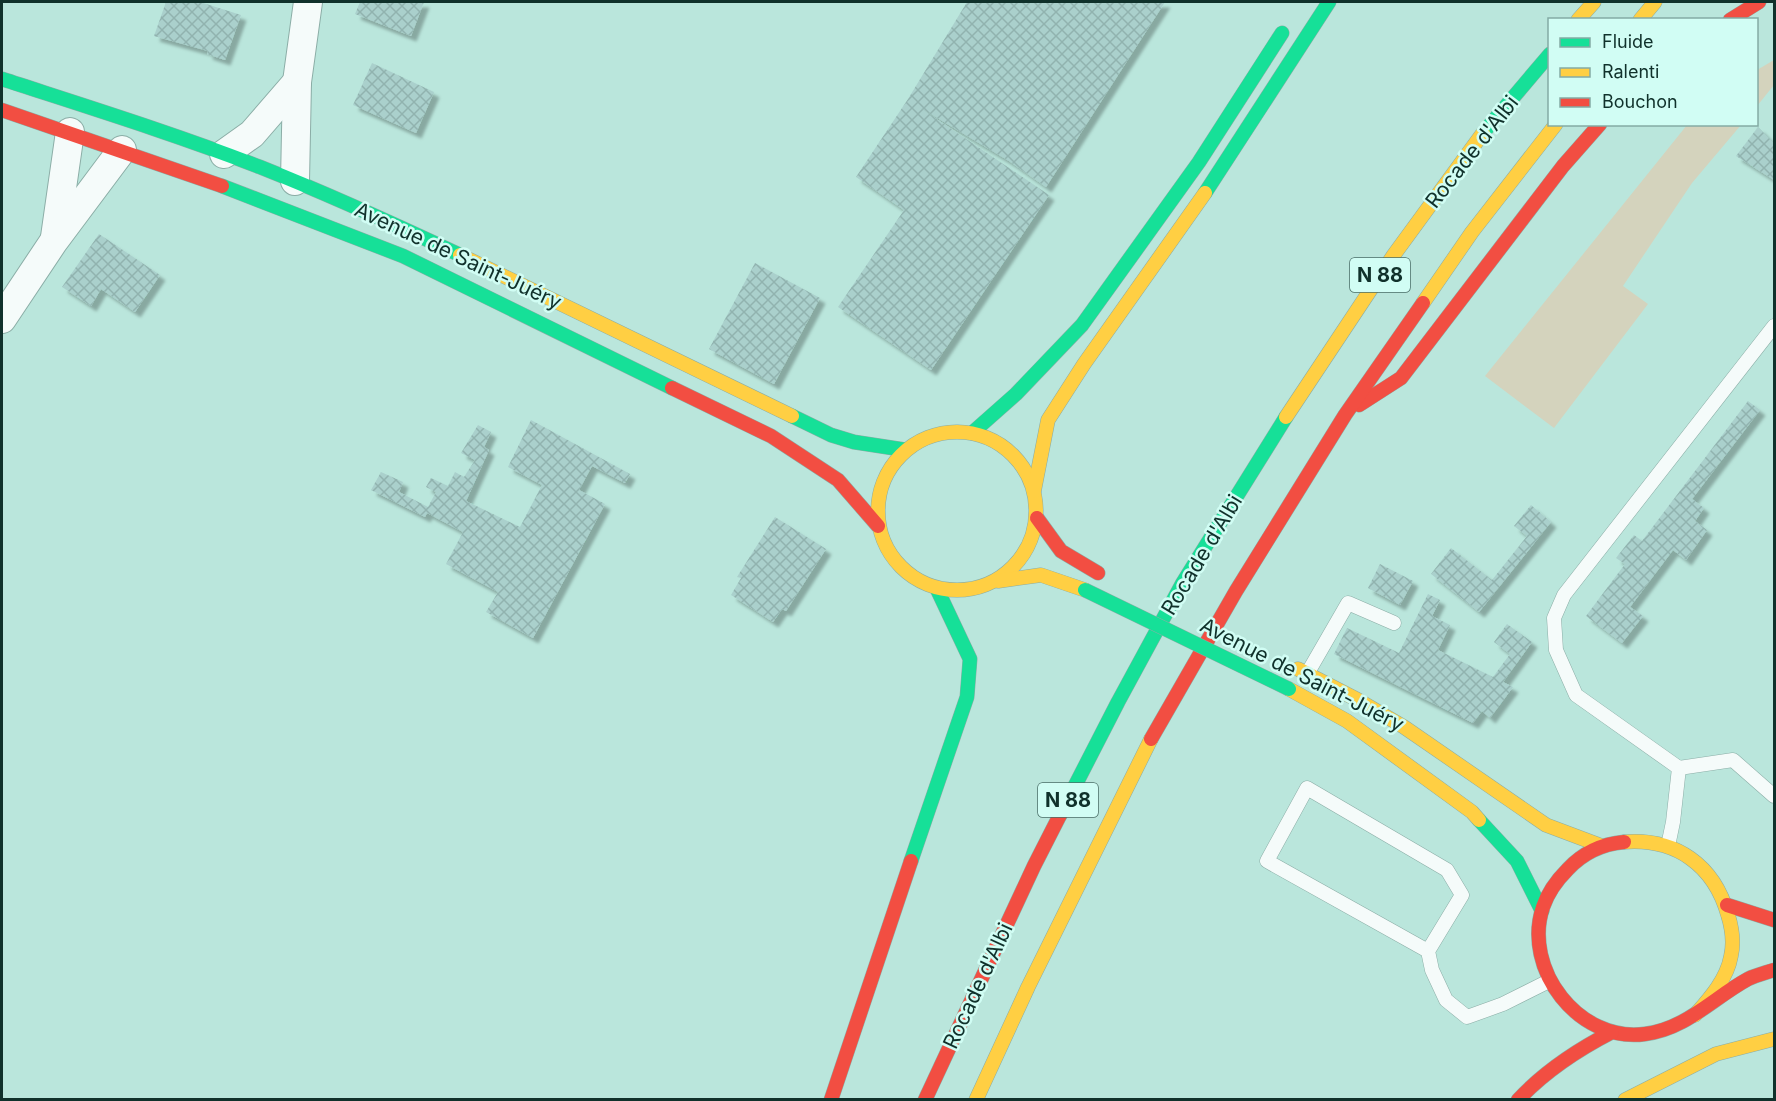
<svg xmlns="http://www.w3.org/2000/svg" width="1776" height="1101" viewBox="0 0 1776 1101" font-family="Inter,sans-serif">
  <style>
    .grass { fill: #d4d3bd }
    .building { fill: url(#building-cross-hatch); filter: url(#shadow) }
    .lines { fill: none; stroke-linecap: round; stroke-linejoin: round }
    .lane-casing { stroke: #8bada6; stroke-width: 15 }
    .street-casing { stroke: #8bada6; stroke-width: 30 }
    .fast-casing { stroke: #8bada6; stroke-width: 15 }
    .slow-casing { stroke: #8bada6; stroke-width: 15 }
    .jam-casing { stroke: #8bada6; stroke-width: 15 }
    .lane { stroke: #f5fbfa; stroke-width: 14 }
    .street { stroke: #f5fbfa; stroke-width: 28 }
    .fast { stroke: #16e098; stroke-width: 14 }
    .slow { stroke: #ffcf43; stroke-width: 14 }
    .jam { stroke: #f24e42; stroke-width: 14 }
    .fast-bridge-casing { stroke: #8bada6; stroke-width: 15; stroke-linecap: butt }
    .fast-bridge { stroke: #16e098; stroke-width: 14 }
    .labels { text-anchor: middle; stroke-width: 5; stroke-linejoin: round; paint-order: stroke }
    .shield { fill: #d1fdf4; stroke: #4a6e67; stroke-width: 1.5 }
    .shield-label { font-size: 20px; font-weight: bold; fill: #10312b }
    .street-label { font-size: 21px; fill: #10312b; stroke: #d1fdf4 }
  </style>
  <defs>
    <pattern id="building-cross-hatch" width="8" height="8" patternUnits="userSpaceOnUse" patternTransform="scale(1.5)"><rect width="8" height="8" fill="#aad0cc"/><path d="M0 0l8 8M0 8l8-8" fill="none" stroke="#91b3af"/></pattern>
    <filter id="shadow"><feDropShadow dx="5.5" dy="5.5" stdDeviation="1.5" flood-color="#0004"/></filter>
  </defs>
  <rect width="100%" height="100%" fill="#bae6dc"/>
  <g class="grass">
    <polygon points="1774,60 1774,85 1757,106 1757,70"/>
    <polygon points="1687,125 1741,125 1692,183 1623,286 1648,304 1554,428 1485,376"/>
  </g>
  <g class="building">
    <polygon points="166,2 200,2 241,15 225,60 207,54 208,51 154,36"/>
    <polygon points="360,2 424,2 411,36 355,14"/>
    <polygon points="967,2 1165,2 1046,187 1009,161 919,107 1049,195 931,370 838,307 904,210 856,177 908,99"/>
    <polygon points="372,63 434,92 416,133 353,105"/>
    <polygon points="1758,127 1774,143 1774,180 1736,156"/>
    <polygon points="99,234 160,275 135,312 101,289 91,306 62,287"/>
    <polygon points="755,263 820,298 774,384 709,349"/>
    <polygon points="1748,401 1760,410 1692,499 1704,508 1695,521 1707,530 1686,560 1673,550 1630,607 1643,616 1622,643 1586,616 1625,564 1616,558 1634,535 1642,541"/>
    <polygon points="531,420 630,474 625,483 592,466 579,490 605,504 533,638 486,612 498,592 446,564 463,532 427,513 425,517 371,490 381,472 403,482 399,492 428,507 436,492 426,487 431,478 448,486 455,472 464,477 475,460 461,453 478,425 491,432 484,447 489,450 466,501 520,527 542,485 508,467"/>
    <polygon points="1531,505 1551,522 1479,612 1431,574 1451,548 1492,580 1527,536 1514,526"/>
    <polygon points="775,517 826,549 786,611 782,609 773,622 731,595 741,578 737,577"/>
    <polygon points="1380,564 1413,581 1400,605 1368,588"/>
    <polygon points="1428,594 1440,600 1432,616 1450,625 1438,650 1493,677 1510,654 1494,642 1507,624 1532,642 1503,682 1513,687 1490,718 1482,711 1473,723 1334,654 1347,628 1399,653"/>
  </g>
  <g class="lines">
    <defs>
      <g id="lane">
        <polyline points="1307,674 1348,603 1394,623"/>
        <polyline points="1679,768 1733,760 1774,796"/>
        <polyline points="1668,846 1673,822 1679,768 1576,695 1556,650 1554,618 1564,595 1774,326"/>
        <polyline points="1428,951 1462,895 1447,870 1307,788 1267,861 1428,951 1432,970 1446,1000 1467,1017 1503,1004 1549,981"/>
      </g>
      <g id="street">
        <polyline points="224,154 252,134 297,82"/>
        <polyline points="295,181 297,82 308,2"/>
        <polyline points="55,237 70,132"/>
        <polyline points="2,319 54,241 122,150"/>
      </g>
      <g id="fast">
        <path d="M 2,79 C 88,107 175,134 260,167 C 328,194 394,224 460,255"/>
        <polyline points="1483,133 1550,54"/>
        <polyline points="222,186 403,256 672,388"/>
        <polyline points="1205,193 1329,2"/>
        <polyline points="792,416 831,435 854,442 906,450"/>
        <polyline points="972,433 1016,394 1082,325 1199,162 1282,33"/>
        <polyline points="1060,815 1118,702 1182,584 1286,417"/>
        <polyline points="1479,820 1517,861 1542,911"/>
        <polyline points="911,861 967,697 970,659 937,589"/>
      </g>
      <g id="slow">
        <polyline points="1578,20 1594,2"/>
        <polyline points="1640,20 1655,2"/>
        <polyline points="460,255 792,416"/>
        <polyline points="1423,303 1472,232 1556,124"/>
        <polyline points="1286,417 1393,256 1483,133"/>
        <circle cx="957" cy="511" r="79"/>
        <polyline points="1034,491 1048,420 1084,364 1205,193"/>
        <polyline points="998,581 1041,575 1085,590"/>
        <polyline points="1298,669 1358,700 1404,727 1546,825 1602,846"/>
        <polyline points="1289,689 1347,721 1472,812 1479,820"/>
        <path d="M 1624,842 C 1676,838 1714,865 1728,915 C 1732,928 1734,943 1731,956 C 1727,979 1710,998 1695,1015"/>
        <polyline points="976,1100 1028,987 1151,739"/>
        <polyline points="1625,1100 1716,1054 1774,1039"/>
      </g>
      <g id="jam">
        <polyline points="1730,20 1759,2"/>
        <polyline points="2,110 222,186"/>
        <polyline points="672,388 771,436 838,480 878,526"/>
        <polyline points="1359,405 1401,378 1563,166 1600,124"/>
        <polyline points="1037,518 1061,551 1098,573"/>
        <polyline points="1151,739 1236,591 1345,415 1423,303"/>
        <path d="M 1624,842 C 1602,844 1583,853 1568,869 C 1557,880 1548,892 1543,907 C 1522,969 1579,1043 1645,1034 C 1686,1029 1713,998 1748,979 C 1756,975 1765,973 1774,970"/>
        <polyline points="1727,905 1774,920"/>
        <polyline points="831,1100 911,861"/>
        <polyline points="925,1100 1034,866 1060,815"/>
        <path d="M 1518,1100 C 1545,1071 1577,1050 1612,1032"/>
      </g>
    </defs>
    <use href="#lane" class="lane-casing"/>
    <use href="#street" class="street-casing"/>
    <use href="#fast" class="fast-casing"/>
    <use href="#slow" class="slow-casing"/>
    <use href="#jam" class="jam-casing"/>
    <use href="#lane" class="lane"/>
    <use href="#street" class="street"/>
    <use href="#fast" class="fast"/>
    <use href="#slow" class="slow"/>
    <use href="#jam" class="jam"/>
    <defs>
      <polyline id="fast-bridge" points="1085,590 1289,689"/>
    </defs>
    <use href="#fast-bridge" class="fast-bridge-casing"/>
    <use href="#fast-bridge" class="fast-bridge"/>
  </g>
  <g class="labels">
    <g class="shield">
      <rect x="1350" y="258" width="60" height="34" rx="4.5"/>
      <rect x="1038" y="783" width="60" height="34" rx="4.5"/>
    </g>
    <g class="shield-label">
      <text x="1380" y="282">N 88</text>
      <text x="1068" y="807">N 88</text>
    </g>
    <g class="street-label">
      <text transform="translate(1472 152) rotate(-52)" y="7">Rocade d'Albi</text>
      <text transform="translate(458 256) rotate(25)" y="7">Avenue de Saint-Juéry</text>
      <text transform="translate(1202 555) rotate(-59)" y="7">Rocade d'Albi</text>
      <text transform="translate(1302 675) rotate(27)" y="7">Avenue de Saint-Juéry</text>
      <text transform="translate(978 986) rotate(-65)" y="7">Rocade d'Albi</text>
    </g>
  </g>
  <rect width="1776" height="1101" fill="none" stroke="#10312b" stroke-width="6"/>
  <rect x="1548" y="18" width="210" height="108" fill="#d1fdf4" stroke="#84aba4" stroke-width="1.5"/>
  <rect x="1560" y="38" width="30" height="9" fill="#16e098" stroke="#84aba4" stroke-width="1.5"/>
  <text x="1602" y="48" font-size="18" fill="#10312b">Fluide</text>
  <rect x="1560" y="68" width="30" height="9" fill="#ffcf43" stroke="#84aba4" stroke-width="1.5"/>
  <text x="1602" y="78" font-size="18" fill="#10312b">Ralenti</text>
  <rect x="1560" y="98" width="30" height="9" fill="#f24e42" stroke="#84aba4" stroke-width="1.5"/>
  <text x="1602" y="108" font-size="18" fill="#10312b">Bouchon</text>
</svg>
